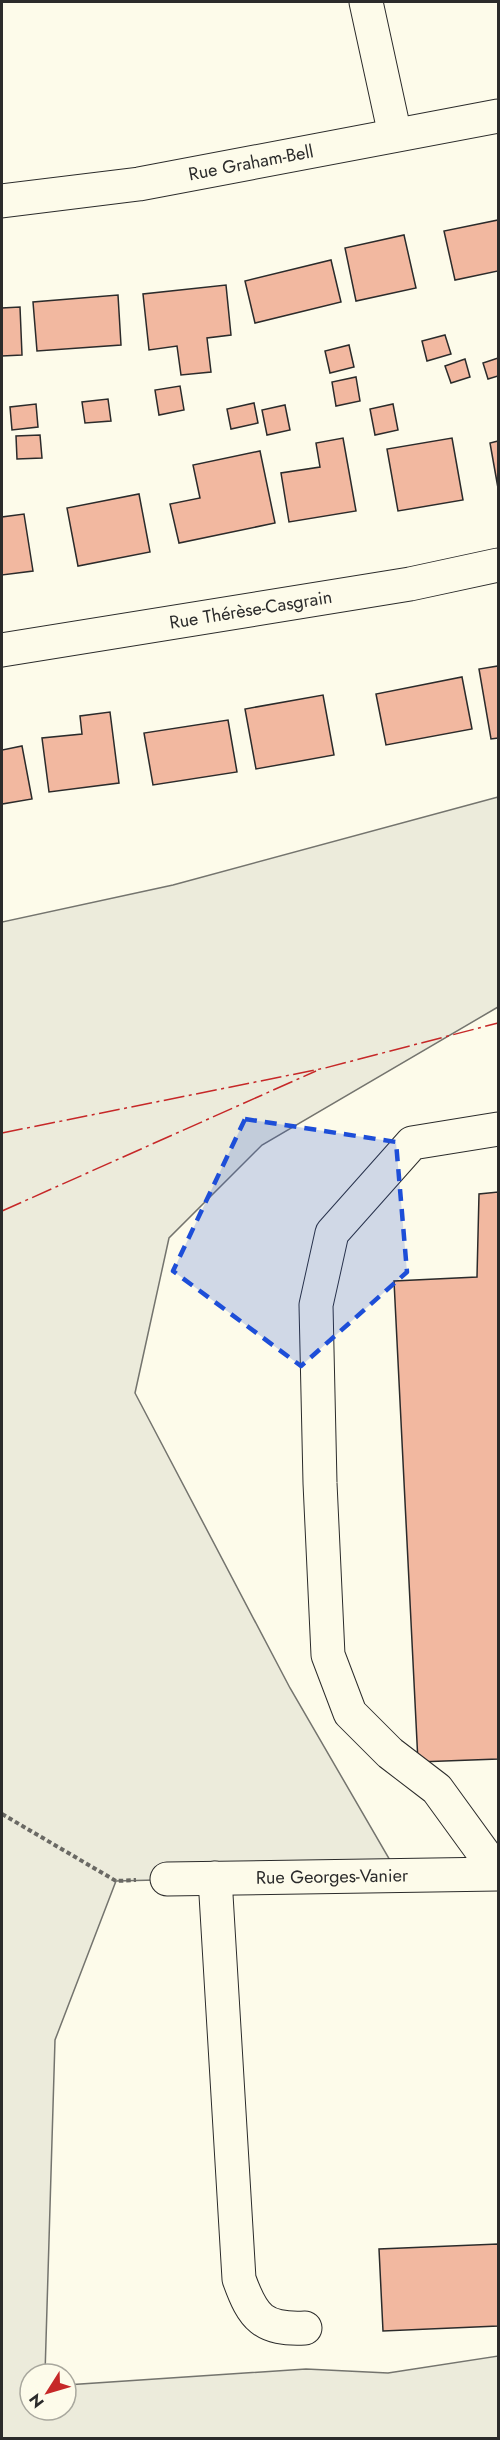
<svg xmlns="http://www.w3.org/2000/svg" width="500" height="2440" viewBox="0 0 500 2440" font-family="Jost,sans-serif">
  <style>
    .green { fill: #ecebdb; stroke: #74746e; stroke-width: 1.5 }
    .building { fill: #f2b8a0; stroke: #2b2b2b; stroke-width: 1.5 }
    .lines { fill: none; stroke-linecap: round; stroke-linejoin: round }
    .minor-casing { stroke: #2b2b2b; stroke-width: 35 }
    .path { stroke: #6a6964; stroke-width: 4; stroke-dasharray: 4.5 3; stroke-linecap: butt }
    .minor { stroke: #fdfbea; stroke-width: 33 }
    .power { stroke: #c62828; stroke-width: 1.5; stroke-dasharray: 21 4.5 3 4.5; stroke-linecap: butt }
    .marked { fill: #1d4ed8; fill-opacity: 0.2; stroke: #1d4ed8; stroke-width: 4.5; stroke-dasharray: 12 8; stroke-linejoin: round }
    .labels { text-anchor: middle; stroke-width: 4.5; stroke-linejoin: round; paint-order: stroke }
    .street-label { font-size: 18px; fill: #2b2b2b; stroke: #fdfbea }
  </style>
  <rect width="100%" height="100%" fill="#fdfbea"/>
  <polygon class="green" points="498,797 498,1007 262,1145 169,1238 135,1393 290,1688 398,1874 116,1881 55,2040 45,2374 30,2374 30,2410 66,2410 66,2385 306,2369 388,2373 498,2356 498,2438 2,2438 2,922 173,885"/>
  <g class="building">
    <polygon points="498,220 498,271 455,280 444,231"/>
    <polygon points="404,235 416,288 356,301 345,248"/>
    <polygon points="331,260 341,302 255,323 245,281"/>
    <polygon points="226,285 231,335 207,338 211,372 181,375 177,346 149,350 143,294"/>
    <polygon points="118,295 121,345 37,351 33,302"/>
    <polygon points="20,307 22,355 2,356 2,308"/>
    <polygon points="445,335 451,354 427,361 422,341"/>
    <polygon points="349,345 354,367 330,373 325,351"/>
    <polygon points="498,358 498,376 488,379 483,363"/>
    <polygon points="465,359 470,377 451,383 445,366"/>
    <polygon points="356,377 360,401 336,406 332,382"/>
    <polygon points="180,386 184,410 159,415 155,390"/>
    <polygon points="108,399 111,421 85,423 82,402"/>
    <polygon points="254,403 258,423 231,429 227,409"/>
    <polygon points="36,404 38,427 12,430 10,407"/>
    <polygon points="393,404 398,430 375,435 370,409"/>
    <polygon points="285,405 290,430 267,435 262,410"/>
    <polygon points="40,435 42,458 17,459 16,436"/>
    <polygon points="343,438 356,511 289,522 281,473 320,467 316,443"/>
    <polygon points="452,438 463,500 398,511 387,449"/>
    <polygon points="498,441 498,488 490,443"/>
    <polygon points="260,451 275,523 179,543 170,504 200,498 193,465"/>
    <polygon points="139,494 150,552 78,566 67,508"/>
    <polygon points="24,514 33,571 2,575 2,517"/>
    <polygon points="498,666 498,738 491,739 479,669"/>
    <polygon points="462,677 472,729 386,745 376,694"/>
    <polygon points="323,695 334,755 256,769 245,709"/>
    <polygon points="110,712 119,783 49,792 42,738 82,734 80,716"/>
    <polygon points="228,720 237,772 153,785 144,733"/>
    <polygon points="22,746 32,799 2,804 2,750"/>
    <polygon points="498,1192 498,1759 418,1762 394,1281 477,1277 479,1194"/>
    <polygon points="498,2244 498,2326 383,2331 379,2249"/>
  </g>
  <g class="lines">
    <defs>
      <g id="minor">
        <polyline points="366,2 395,135"/>
        <path id="s1" d="M 2,201 L 139,184 L 498,116"/>
        <path id="s2" d="M 2,650 L 410,584 L 498,565"/>
        <polyline points="498,1129 412,1143 332,1233 316,1305 320,1483 328,1655 350,1713 390,1753 437,1789 498,1873"/>
        <path d="M 215,1878 L 239,2279 C 253,2318 263,2330 305,2328"/>
        <path id="s3" d="M 167,1879 L 498,1874"/>
      </g>
    </defs>
    <use href="#minor" class="minor-casing"/>
    <polyline class="path" points="2,1814 116,1881 136,1880"/>
    <use href="#minor" class="minor"/>
    <g class="power">
      <polyline points="2,1133 325,1068 498,1023"/>
      <polyline points="2,1211 316,1071"/>
    </g>
  </g>
  <path class="marked" d="M 245,1119 L 396,1142 L 407,1272 L 301,1366 L 173,1271 Z"/>
  <g class="labels">
    <g class="street-label">
      <text dy="6" stroke="none"><textPath href="#s1" startOffset="252">Rue Graham-Bell</textPath></text>
      <text dy="6" stroke="none"><textPath href="#s2" startOffset="252">Rue Thérèse-Casgrain</textPath></text>
      <text dy="6" stroke="none"><textPath href="#s3" startOffset="165">Rue Georges-Vanier</textPath></text>
    </g>
  </g>
  <rect width="500" height="2440" fill="none" stroke="#2b2b2b" stroke-width="6"/>
  <g transform="translate(48 2392) rotate(233)"><circle r="28" fill="#fdfbea" stroke="#a9a89e" stroke-width="1.5"/>
  <path d="M0-4.5L10 22L0 15L-10 22Z" fill="#c62828"/>
  <text y="-9" font-size="16" font-weight="bold" text-anchor="middle" fill="#2b2b2b">N</text>
  </g>
</svg>
